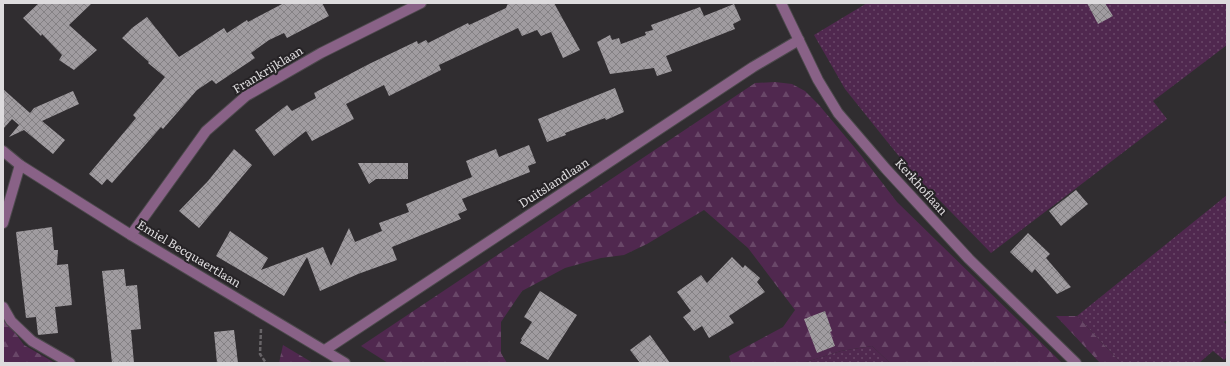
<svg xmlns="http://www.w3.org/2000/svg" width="1230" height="366" viewBox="0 0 1230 366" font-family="Literata,serif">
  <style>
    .grass { fill: url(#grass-dots) }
    .forest { fill: url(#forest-firs) }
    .building { fill: url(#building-cross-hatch) }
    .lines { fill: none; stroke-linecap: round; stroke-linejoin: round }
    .minor-casing { stroke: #4c494c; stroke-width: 12 }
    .path { stroke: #686568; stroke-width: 2.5; stroke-dasharray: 4 2; stroke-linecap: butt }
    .minor { stroke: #896287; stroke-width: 10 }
    .labels { text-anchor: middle; stroke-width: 4; stroke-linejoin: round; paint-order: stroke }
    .street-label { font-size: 12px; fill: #dddbdd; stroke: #262326 }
  </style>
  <defs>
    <pattern id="grass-dots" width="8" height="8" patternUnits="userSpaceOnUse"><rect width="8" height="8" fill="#50284f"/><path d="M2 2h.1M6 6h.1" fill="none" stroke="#694768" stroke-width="1.8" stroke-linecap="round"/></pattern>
    <pattern id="forest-firs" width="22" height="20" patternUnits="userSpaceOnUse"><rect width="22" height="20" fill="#50284f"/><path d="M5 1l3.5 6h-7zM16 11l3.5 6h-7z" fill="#694768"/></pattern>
    <pattern id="building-cross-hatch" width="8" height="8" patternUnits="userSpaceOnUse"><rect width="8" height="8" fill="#a09ca0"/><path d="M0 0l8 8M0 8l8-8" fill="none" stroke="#848184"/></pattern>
  </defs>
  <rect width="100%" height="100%" fill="#302d30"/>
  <g class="grass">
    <polygon points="867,3 1227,3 1227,45 1153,101 1167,119 991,253 911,171 885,139 845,89 814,35"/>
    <polygon points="1227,195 1227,320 1224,322 1227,325 1227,357 1224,360 1213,351 1199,363 1121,363 1077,316"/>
    <polygon points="872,346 890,363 803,363 841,351"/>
  </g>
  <g class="forest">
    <polygon points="775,82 792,84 805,91 819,105 860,154 897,202 1062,363 890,363 872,346 841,351 803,363 731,363 729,356 783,327 795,310 748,248 704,210 647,244 624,255 601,258 565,268 522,291 501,322 501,353 507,363 388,363 361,346 755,83"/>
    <polygon points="3,316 24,345 55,363 3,363"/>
    <polygon points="1056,316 1077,316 1121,363 1100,363"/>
    <polygon points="283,345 313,363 279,363"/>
  </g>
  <g class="building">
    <polygon points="39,3 92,3 69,25 97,50 74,70 59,60 62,55 42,34 41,36 23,18"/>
    <polygon points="284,3 322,3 329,16 287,38 284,33 269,40 251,53 255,58 216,84 212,80 197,90 163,129 161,127 112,183 107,179 102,185 89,174 136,118 133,115 165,77 148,63 149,62 122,38 132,28 147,17 179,57 224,28 227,33 247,20 248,22"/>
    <polygon points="508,3 554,3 580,50 563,58 551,32 541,36 537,30 522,36 518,28 439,65 441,70 389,96 384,85 346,104 354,119 312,141 306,131 274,156 255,130 287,105 292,111 316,98 314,93 369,64 417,41 418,44 426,40 428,43 468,23 469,25 506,8"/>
    <polygon points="1087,3 1105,3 1113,16 1098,24"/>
    <polygon points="734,4 741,20 733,24 735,29 666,56 672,71 657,76 654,68 610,74 597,42 610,35 612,40 619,38 621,44 646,35 645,32 653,30 651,25 700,7 704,16"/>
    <polygon points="615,88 624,112 606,120 605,118 565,133 566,135 547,142 538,119"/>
    <polygon points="3,89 30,113 34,108 73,91 79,104 42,121 65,140 53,154 24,130 9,137 19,125 12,119 3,129"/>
    <polygon points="529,145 536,163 528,166 530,172 462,199 467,210 458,214 461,219 392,247 397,260 358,274 320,291 307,257 284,296 216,256 230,231 268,258 261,270 323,247 331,266 349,228 355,242 382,231 379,223 409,212 406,204 472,177 466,161 496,149 499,157"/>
    <polygon points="234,149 252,165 199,228 179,211 208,181"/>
    <polygon points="358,163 408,163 408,179 376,179 369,184"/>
    <polygon points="1076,190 1088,204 1061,226 1049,211"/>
    <polygon points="52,227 54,250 58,250 57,265 68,264 72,305 55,307 58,333 38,335 36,317 26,318 16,232"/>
    <polygon points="1028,233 1050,254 1046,258 1071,287 1057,294 1035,269 1032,273 1010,252"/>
    <polygon points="732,257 743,268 745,265 760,278 757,282 765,292 729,316 734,323 709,338 702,326 694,331 683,317 691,311 677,292 701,275 707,283"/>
    <polygon points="124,269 126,286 137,285 141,329 131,330 134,363 112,363 102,271"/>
    <polygon points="540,291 577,315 548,360 520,343 522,340 521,339 532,322 524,317"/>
    <polygon points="825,311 832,331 830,332 835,346 817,353 804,319"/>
    <polygon points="234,330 238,363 217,363 214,332"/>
    <polygon points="650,335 670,363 640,363 630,350"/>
  </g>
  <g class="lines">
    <defs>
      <g id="minor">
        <polyline points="781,3 818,80 838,113 886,169 969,259 1076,363"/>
        <polyline points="3,151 20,165 131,235 345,363"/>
        <polyline points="3,223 20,165"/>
        <polyline points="131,235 206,131 246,96 321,53 421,3"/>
        <polyline points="3,307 11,321 32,341 70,363"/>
        <polyline points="325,350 753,67 799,40"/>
      </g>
    </defs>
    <use href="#minor" class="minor-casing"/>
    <polyline class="path" points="261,329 260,354 266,363"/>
    <use href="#minor" class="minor"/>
  </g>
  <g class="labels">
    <g class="street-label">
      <text transform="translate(268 70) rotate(-31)" y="4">Frankrijklaan</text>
      <text transform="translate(554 183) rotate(-33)" y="4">Duitslandlaan</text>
      <text transform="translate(921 187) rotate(48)" y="4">Kerkhoflaan</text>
      <text transform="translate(189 254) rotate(31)" y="4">Emiel Becquaertlaan</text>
    </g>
  </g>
  <rect width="1230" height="366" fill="none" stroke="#dddbdd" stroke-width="8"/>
</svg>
